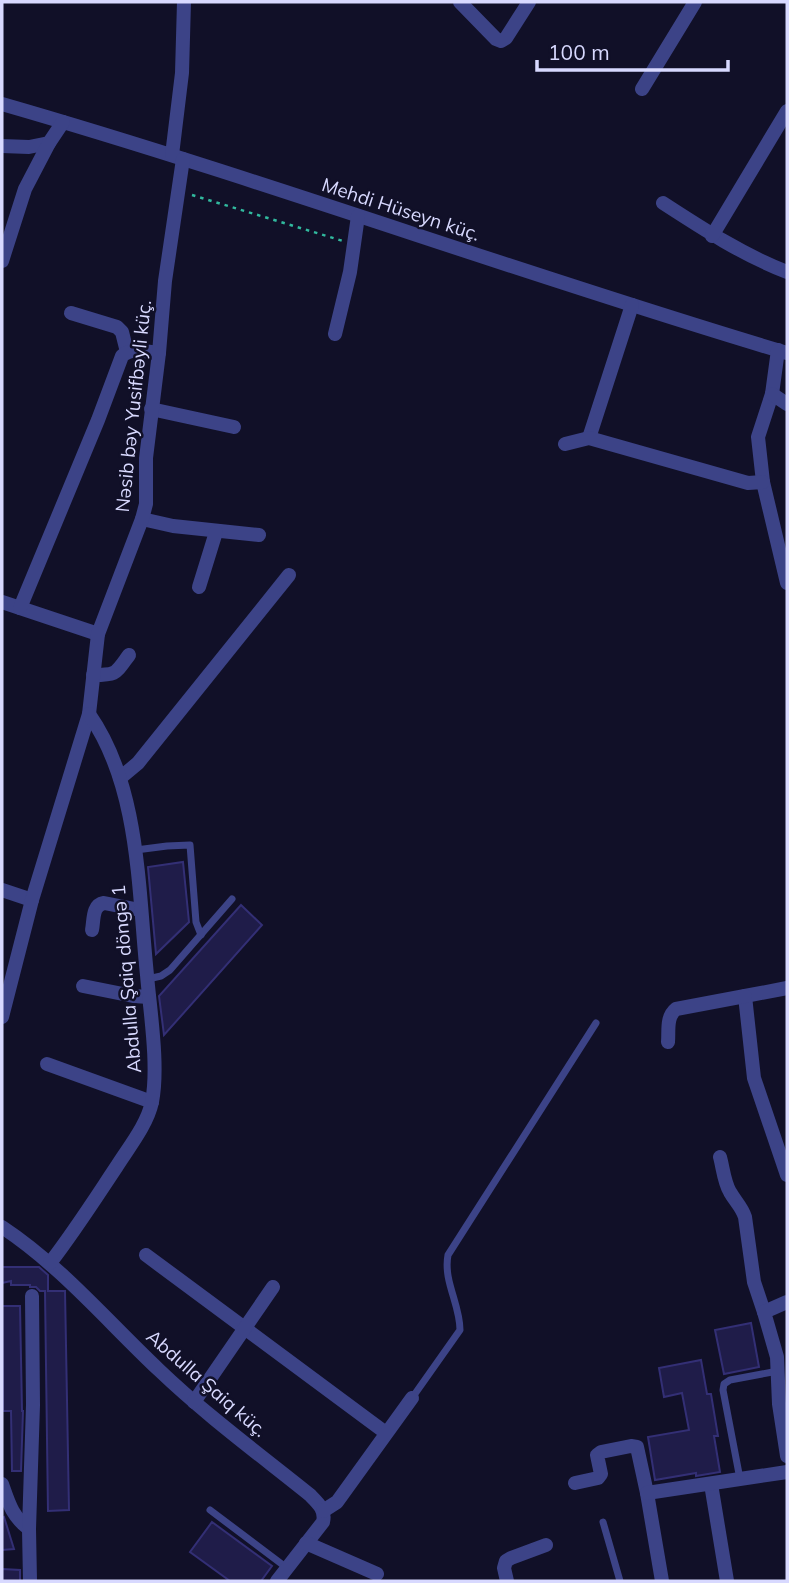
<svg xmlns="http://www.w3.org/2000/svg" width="789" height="1583" viewBox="0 0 789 1583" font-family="Mulish,sans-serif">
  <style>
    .building { fill: #1f1c49; stroke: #332f75; stroke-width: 2 }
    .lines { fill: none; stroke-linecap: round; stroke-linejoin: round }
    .path { stroke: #31b99e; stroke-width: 2.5; stroke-dasharray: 3.5 5; stroke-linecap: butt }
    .service { stroke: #3c4387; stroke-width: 7 }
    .minor { stroke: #3c4387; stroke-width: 14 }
    .labels { text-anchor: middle; stroke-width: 5; stroke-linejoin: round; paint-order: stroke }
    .street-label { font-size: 19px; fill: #d8d9ff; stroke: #111028 }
  </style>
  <rect width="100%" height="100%" fill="#111028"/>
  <g class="building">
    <polygon points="183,862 189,922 156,954 148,867"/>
    <polygon points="241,905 262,925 164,1035 159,996"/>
    <polygon points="2,1267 39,1267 48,1275 48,1291 65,1291 69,1510 48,1511 45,1291 40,1291 36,1287 30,1287 30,1285 11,1285 11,1281 2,1283"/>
    <polygon points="2,1306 20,1306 22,1411 23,1411 21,1471 12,1471 11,1411 3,1411"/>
    <polygon points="751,1323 759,1367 724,1374 715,1330"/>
    <polygon points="701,1360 707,1394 711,1394 718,1436 714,1436 720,1472 696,1476 696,1473 655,1480 648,1437 689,1430 682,1393 664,1397 659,1368"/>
    <polygon points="4,1517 14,1549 2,1550 2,1518"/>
    <polygon points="212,1522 272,1566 261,1581 230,1581 190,1552"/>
    <polygon points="2,1569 20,1570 20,1581 2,1581"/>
  </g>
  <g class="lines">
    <polyline class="path" points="192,195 343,241"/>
    <g class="service">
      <polyline points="136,850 167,846 190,845 196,922 201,935"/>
      <polyline points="148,979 161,976 170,970 232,899"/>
      <path d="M 412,1398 L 460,1330 C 460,1304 443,1281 448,1255 L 596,1023"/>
      <polyline points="740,1479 723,1390 724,1384 730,1380 778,1371"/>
      <polyline points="210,1510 287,1568"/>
      <polyline points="603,1522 620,1581"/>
    </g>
    <g class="minor">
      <polyline points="460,2 496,39 501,41 506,38 529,2"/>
      <polyline points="642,89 695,2"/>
      <path d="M 2,104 C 266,180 524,275 787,353"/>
      <polyline points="2,146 29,147 49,143"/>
      <polyline points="172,155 182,73 184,2"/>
      <path d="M 663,203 C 703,229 743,255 787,272"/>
      <polyline points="712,236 787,111"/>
      <polyline points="2,261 25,189 49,143 63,122"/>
      <polyline points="71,313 117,327 122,332 127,352"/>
      <polyline points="335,334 350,272 358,216"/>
      <polyline points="778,350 772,394 758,437 763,482 787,583"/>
      <polyline points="772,394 787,404"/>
      <polyline points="151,409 234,427"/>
      <polyline points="589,438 632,305"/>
      <polyline points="565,444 589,438 748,483 763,482"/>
      <polyline points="142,519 173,526 259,535"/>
      <polyline points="199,587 216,532"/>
      <polyline points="2,602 98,634"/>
      <path d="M 20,608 L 98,420 L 122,356 C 131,347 147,352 159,353"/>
      <path d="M 93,675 C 117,675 115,674 129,655"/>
      <polyline points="120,778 138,763 289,575"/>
      <polyline points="2,890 32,900"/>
      <path d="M 92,930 C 94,920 92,905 104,903 L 140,910"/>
      <polyline points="83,986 133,996 149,997"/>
      <polyline points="787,988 745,996 754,1078 787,1175"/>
      <polyline points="2,1017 32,900 89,714 98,634 142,519 146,504 146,458 159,353 165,281 183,159"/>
      <path d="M 668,1042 C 669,1031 666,1017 676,1009 L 745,996"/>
      <polyline points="47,1064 152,1102"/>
      <path d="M 720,1157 C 723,1168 724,1182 730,1192 C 735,1201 742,1207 745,1217 L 754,1282 L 764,1312"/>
      <path d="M 2,1227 C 61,1266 107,1321 159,1370 C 206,1415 259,1454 310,1495 C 318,1503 326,1510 323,1522 L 277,1581"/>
      <polyline points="146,1255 386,1433"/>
      <path d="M 50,1263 C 74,1232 95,1199 117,1166 C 129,1147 147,1125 152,1102 C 159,1066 150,1011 147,975 C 138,889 140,787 89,714"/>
      <polyline points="787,1302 764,1312 777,1357 779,1404 787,1456"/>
      <polyline points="194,1402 273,1287"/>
      <polyline points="575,1483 598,1478 601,1474 597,1455 601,1452 631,1446 637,1447 647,1493 662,1581"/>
      <path d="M 2,1484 C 9,1504 12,1516 29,1529"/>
      <polyline points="711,1484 727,1581"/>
      <polyline points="647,1493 787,1472"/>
      <polyline points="323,1511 337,1502 412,1398"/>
      <polyline points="306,1543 377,1574"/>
      <polyline points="30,1581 29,1529 33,1405 32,1296"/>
      <polyline points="507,1581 504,1568 506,1561 511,1558 546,1545"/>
    </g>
  </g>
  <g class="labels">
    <g class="street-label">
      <text transform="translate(401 209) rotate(18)" y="7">Mehdi Hüseyn küç.</text>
      <text transform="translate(133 406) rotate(-84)" y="7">Nəsib bəy Yusifbəyli küç.</text>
      <text transform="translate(126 979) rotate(-95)" y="7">Abdulla Şaiq döngə 1</text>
      <text transform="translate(207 1383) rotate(41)" y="7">Abdulla Şaiq küç.</text>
    </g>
  </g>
  <rect width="789" height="1583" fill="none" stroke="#d8d9ff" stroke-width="7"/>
  <path d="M537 60v10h191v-10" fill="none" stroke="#d8d9ff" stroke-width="3.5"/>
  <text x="548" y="60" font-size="21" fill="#d8d9ff" stroke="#111028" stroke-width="5" paint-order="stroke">100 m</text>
</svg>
